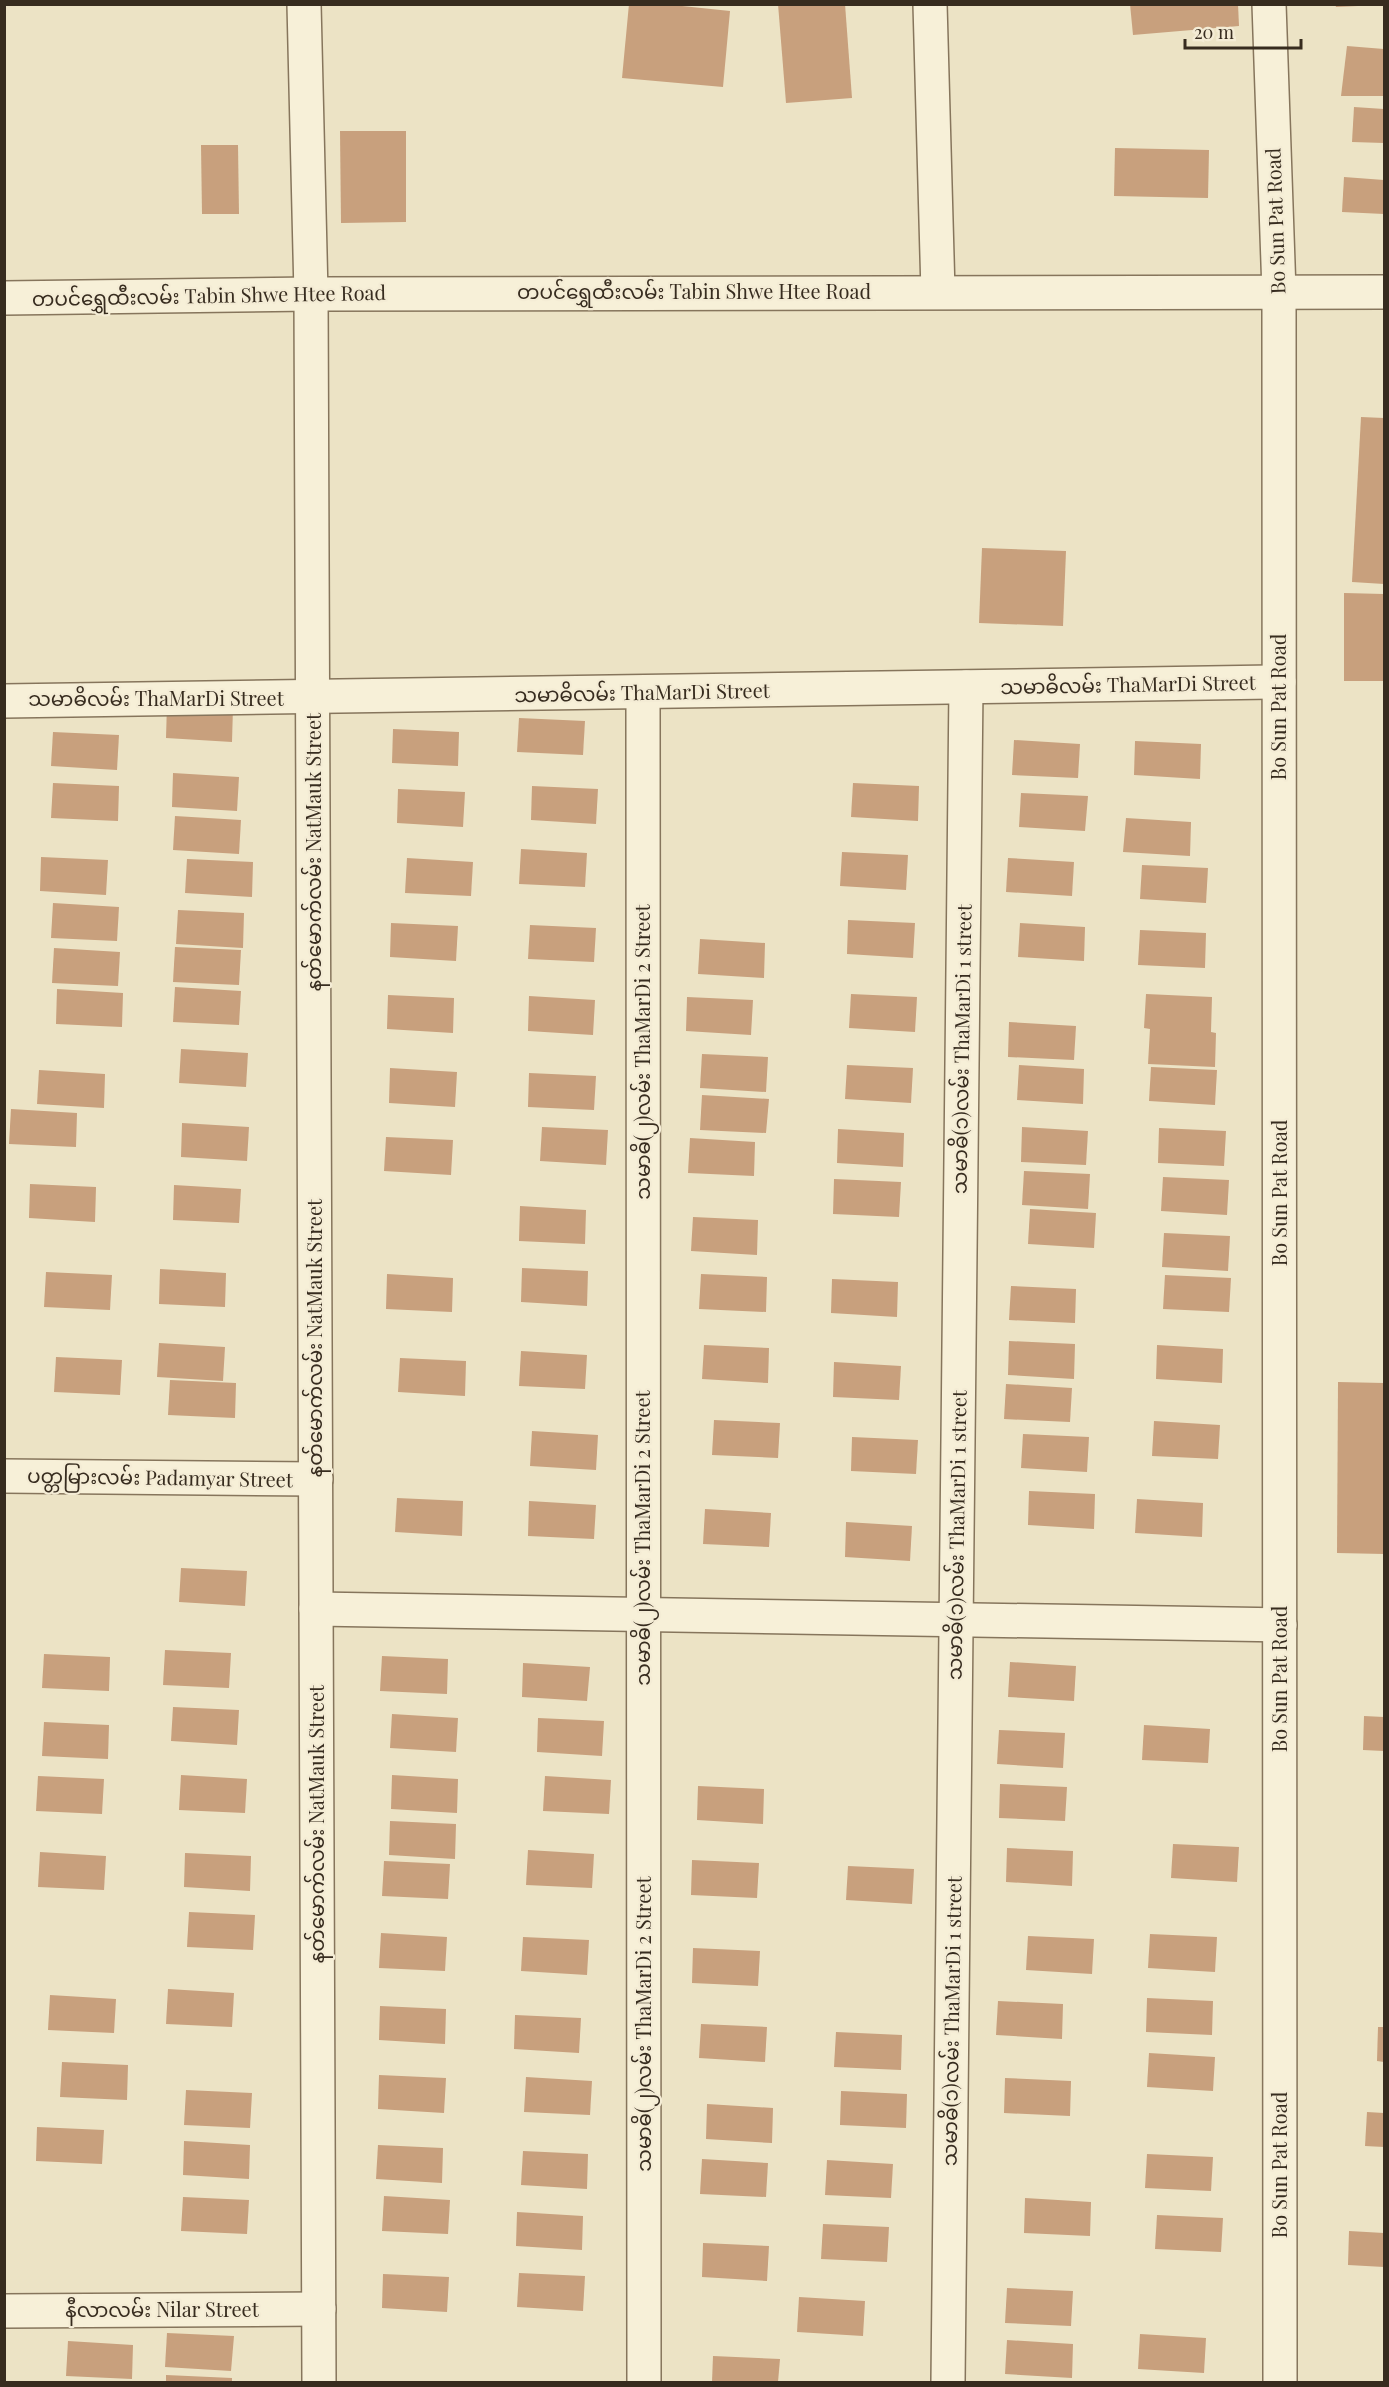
<svg xmlns="http://www.w3.org/2000/svg" width="1389" height="2387" viewBox="0 0 1389 2387" font-family="'Playfair Display','Noto Sans Myanmar',serif">
  <style>
    .building { fill: #c8a07d }
    .lines { fill: none; stroke-linecap: round; stroke-linejoin: round }
    .minor-casing { stroke: #86755c; stroke-width: 36 }
    .tertiary-casing { stroke: #86755c; stroke-width: 36 }
    .minor { stroke: #f7f0d8; stroke-width: 33 }
    .tertiary { stroke: #f7f0d8; stroke-width: 33 }
    .labels { text-anchor: middle; stroke-width: 4.5; stroke-linejoin: round; paint-order: stroke }
    .street-label { font-size: 20px; fill: #372c1f; stroke: #f4ecd5 }
  </style>
  <rect width="100%" height="100%" fill="#ece3c5"/>
  <g class="building">
    <polygon points="629,4 663,4 730,11 723,87 622,78"/>
    <polygon points="778,4 845,4 852,98 786,103"/>
    <polygon points="1130,4 1238,4 1239,26 1133,35"/>
    <polygon points="1335,4 1358,4 1358,6 1336,7"/>
    <polygon points="1347,46 1384,49 1384,96 1341,96"/>
    <polygon points="1354,107 1384,109 1384,143 1352,142"/>
    <polygon points="340,131 406,131 406,222 341,223"/>
    <polygon points="201,145 238,145 239,214 202,214"/>
    <polygon points="1115,148 1209,150 1208,198 1114,196"/>
    <polygon points="1344,177 1384,180 1384,214 1342,212"/>
    <polygon points="1361,417 1384,418 1384,584 1352,582"/>
    <polygon points="982,548 1066,551 1063,626 979,623"/>
    <polygon points="1344,593 1384,594 1384,681 1344,681"/>
    <polygon points="167,704 233,707 232,742 166,738"/>
    <polygon points="519,718 585,721 583,755 517,752"/>
    <polygon points="393,729 459,732 458,766 392,763"/>
    <polygon points="53,732 119,735 117,770 51,766"/>
    <polygon points="1014,740 1080,744 1078,778 1012,775"/>
    <polygon points="1135,741 1201,744 1200,779 1134,775"/>
    <polygon points="173,773 239,777 237,811 172,807"/>
    <polygon points="53,783 119,786 118,821 51,818"/>
    <polygon points="853,783 919,786 918,821 851,817"/>
    <polygon points="532,786 598,789 596,824 531,820"/>
    <polygon points="398,789 465,792 463,827 397,823"/>
    <polygon points="1021,793 1088,796 1085,831 1019,827"/>
    <polygon points="175,816 241,820 239,854 173,850"/>
    <polygon points="1126,818 1191,822 1190,856 1123,852"/>
    <polygon points="521,849 587,853 585,887 519,884"/>
    <polygon points="842,852 908,855 906,890 840,886"/>
    <polygon points="41,857 108,860 106,895 40,891"/>
    <polygon points="407,858 473,862 471,896 405,893"/>
    <polygon points="1008,858 1074,862 1072,896 1006,892"/>
    <polygon points="187,859 253,862 252,897 185,893"/>
    <polygon points="1142,865 1208,868 1206,903 1140,899"/>
    <polygon points="53,903 119,907 117,941 51,938"/>
    <polygon points="178,910 244,913 243,948 176,944"/>
    <polygon points="848,920 915,923 913,958 847,954"/>
    <polygon points="391,923 458,926 456,961 390,957"/>
    <polygon points="1020,923 1085,927 1084,961 1018,957"/>
    <polygon points="530,925 596,928 594,962 528,959"/>
    <polygon points="1140,930 1206,933 1205,968 1138,965"/>
    <polygon points="700,939 765,943 764,978 698,974"/>
    <polygon points="175,947 241,950 239,985 173,982"/>
    <polygon points="54,948 120,952 118,986 52,983"/>
    <polygon points="175,987 241,991 239,1025 173,1022"/>
    <polygon points="57,989 123,993 122,1027 56,1024"/>
    <polygon points="851,994 917,997 915,1032 849,1028"/>
    <polygon points="1146,994 1212,997 1211,1032 1216,1033 1215,1067 1148,1064 1150,1029 1144,1028"/>
    <polygon points="388,995 454,998 453,1033 387,1029"/>
    <polygon points="529,996 595,1000 593,1035 528,1031"/>
    <polygon points="687,997 753,1000 751,1035 686,1031"/>
    <polygon points="1009,1022 1076,1026 1074,1060 1008,1057"/>
    <polygon points="181,1049 248,1053 246,1087 179,1083"/>
    <polygon points="702,1054 768,1057 766,1092 700,1088"/>
    <polygon points="847,1065 913,1068 911,1103 845,1099"/>
    <polygon points="1019,1065 1084,1069 1083,1104 1017,1100"/>
    <polygon points="1151,1067 1217,1070 1215,1105 1149,1101"/>
    <polygon points="390,1068 457,1072 455,1107 389,1103"/>
    <polygon points="39,1070 105,1074 104,1108 37,1104"/>
    <polygon points="529,1073 596,1076 594,1110 528,1107"/>
    <polygon points="702,1095 769,1099 766,1133 700,1130"/>
    <polygon points="11,1109 77,1113 76,1147 9,1144"/>
    <polygon points="182,1123 249,1127 247,1161 181,1157"/>
    <polygon points="542,1127 608,1130 606,1165 540,1161"/>
    <polygon points="1022,1127 1088,1131 1086,1165 1021,1162"/>
    <polygon points="1159,1128 1226,1131 1224,1166 1158,1163"/>
    <polygon points="838,1129 904,1133 903,1167 837,1163"/>
    <polygon points="386,1137 453,1140 451,1175 384,1171"/>
    <polygon points="690,1138 755,1142 754,1176 688,1173"/>
    <polygon points="1024,1171 1090,1174 1088,1209 1022,1205"/>
    <polygon points="1163,1177 1229,1180 1227,1215 1161,1211"/>
    <polygon points="834,1179 901,1182 899,1217 833,1214"/>
    <polygon points="30,1184 96,1187 95,1222 29,1218"/>
    <polygon points="174,1185 241,1189 239,1223 173,1220"/>
    <polygon points="520,1206 586,1210 585,1244 519,1241"/>
    <polygon points="1030,1209 1096,1213 1094,1248 1028,1244"/>
    <polygon points="693,1217 758,1220 757,1255 691,1251"/>
    <polygon points="1164,1233 1230,1236 1228,1271 1162,1267"/>
    <polygon points="522,1268 588,1271 587,1306 521,1302"/>
    <polygon points="160,1269 226,1273 225,1307 159,1304"/>
    <polygon points="46,1272 112,1275 110,1310 44,1307"/>
    <polygon points="387,1274 453,1278 452,1312 386,1309"/>
    <polygon points="701,1274 767,1277 766,1312 699,1309"/>
    <polygon points="1165,1275 1231,1278 1229,1312 1163,1309"/>
    <polygon points="832,1279 898,1282 897,1317 831,1313"/>
    <polygon points="1011,1286 1076,1289 1075,1323 1009,1320"/>
    <polygon points="1009,1341 1075,1344 1074,1379 1008,1375"/>
    <polygon points="159,1343 225,1347 223,1381 157,1377"/>
    <polygon points="704,1345 769,1348 768,1383 702,1379"/>
    <polygon points="1157,1345 1223,1349 1222,1383 1156,1379"/>
    <polygon points="521,1351 587,1355 585,1389 519,1386"/>
    <polygon points="56,1357 122,1360 120,1395 54,1392"/>
    <polygon points="400,1358 466,1361 465,1396 398,1392"/>
    <polygon points="834,1362 901,1366 899,1400 833,1397"/>
    <polygon points="170,1380 236,1383 235,1418 168,1415"/>
    <polygon points="1338,1382 1384,1383 1384,1554 1337,1553"/>
    <polygon points="1006,1384 1072,1388 1070,1422 1004,1419"/>
    <polygon points="714,1420 780,1423 778,1458 712,1455"/>
    <polygon points="1154,1421 1220,1425 1218,1459 1152,1456"/>
    <polygon points="532,1431 598,1435 596,1470 530,1466"/>
    <polygon points="1023,1434 1089,1437 1087,1472 1021,1468"/>
    <polygon points="852,1437 918,1440 916,1474 851,1471"/>
    <polygon points="1029,1491 1095,1494 1094,1529 1028,1525"/>
    <polygon points="397,1498 463,1501 462,1536 395,1532"/>
    <polygon points="1137,1499 1203,1503 1202,1537 1135,1533"/>
    <polygon points="529,1501 596,1505 594,1539 528,1536"/>
    <polygon points="705,1509 771,1513 769,1547 703,1544"/>
    <polygon points="846,1522 912,1526 910,1561 845,1557"/>
    <polygon points="181,1568 247,1571 245,1606 179,1602"/>
    <polygon points="165,1650 231,1653 229,1688 163,1685"/>
    <polygon points="44,1654 110,1657 109,1691 42,1688"/>
    <polygon points="382,1656 448,1659 447,1694 380,1691"/>
    <polygon points="1010,1662 1076,1666 1074,1701 1008,1697"/>
    <polygon points="523,1663 590,1667 587,1701 522,1697"/>
    <polygon points="173,1707 239,1710 237,1745 171,1741"/>
    <polygon points="392,1714 458,1718 456,1752 390,1748"/>
    <polygon points="1364,1716 1384,1717 1384,1751 1363,1750"/>
    <polygon points="538,1718 604,1721 602,1756 537,1752"/>
    <polygon points="44,1722 109,1725 108,1759 42,1756"/>
    <polygon points="1144,1725 1210,1729 1208,1763 1142,1760"/>
    <polygon points="999,1730 1065,1733 1063,1768 997,1764"/>
    <polygon points="181,1775 247,1779 245,1813 179,1810"/>
    <polygon points="392,1775 458,1779 457,1813 391,1809"/>
    <polygon points="38,1776 104,1779 102,1814 36,1811"/>
    <polygon points="545,1776 611,1780 609,1814 543,1811"/>
    <polygon points="1000,1784 1067,1787 1065,1821 999,1818"/>
    <polygon points="698,1786 764,1789 763,1824 697,1820"/>
    <polygon points="390,1821 456,1824 455,1859 389,1855"/>
    <polygon points="1173,1844 1239,1847 1237,1882 1171,1878"/>
    <polygon points="1007,1848 1073,1851 1072,1886 1006,1882"/>
    <polygon points="528,1850 594,1854 592,1888 526,1885"/>
    <polygon points="40,1852 106,1856 104,1890 38,1887"/>
    <polygon points="185,1853 251,1856 250,1891 184,1887"/>
    <polygon points="692,1860 759,1863 757,1898 691,1895"/>
    <polygon points="384,1861 450,1864 448,1899 382,1896"/>
    <polygon points="848,1866 914,1869 912,1904 846,1900"/>
    <polygon points="189,1912 255,1915 253,1950 187,1947"/>
    <polygon points="381,1933 447,1937 445,1971 379,1968"/>
    <polygon points="1150,1934 1217,1937 1215,1972 1148,1968"/>
    <polygon points="1028,1936 1094,1939 1092,1974 1026,1970"/>
    <polygon points="523,1937 589,1940 587,1975 521,1971"/>
    <polygon points="693,1948 760,1951 758,1986 692,1983"/>
    <polygon points="168,1989 234,1993 232,2027 166,2024"/>
    <polygon points="50,1995 116,1999 114,2033 48,2030"/>
    <polygon points="1147,1998 1213,2001 1212,2035 1146,2032"/>
    <polygon points="998,2001 1063,2004 1062,2039 996,2035"/>
    <polygon points="380,2006 446,2009 445,2044 379,2040"/>
    <polygon points="515,2015 581,2018 579,2053 514,2049"/>
    <polygon points="701,2024 767,2027 765,2062 699,2058"/>
    <polygon points="1378,2027 1384,2027 1384,2062 1377,2061"/>
    <polygon points="836,2032 902,2035 901,2070 834,2067"/>
    <polygon points="1149,2053 1215,2057 1213,2091 1147,2087"/>
    <polygon points="62,2062 128,2065 127,2100 60,2097"/>
    <polygon points="379,2075 446,2078 444,2113 378,2109"/>
    <polygon points="526,2077 592,2081 590,2115 524,2112"/>
    <polygon points="1005,2078 1071,2081 1070,2116 1004,2113"/>
    <polygon points="186,2090 252,2093 250,2128 184,2125"/>
    <polygon points="841,2091 907,2094 906,2128 840,2125"/>
    <polygon points="707,2104 773,2108 772,2143 706,2139"/>
    <polygon points="1367,2112 1384,2113 1384,2147 1365,2146"/>
    <polygon points="37,2127 104,2130 102,2164 36,2161"/>
    <polygon points="184,2141 250,2145 249,2179 183,2175"/>
    <polygon points="378,2145 443,2148 442,2183 376,2179"/>
    <polygon points="523,2151 588,2154 587,2189 521,2185"/>
    <polygon points="1147,2154 1213,2157 1211,2191 1145,2188"/>
    <polygon points="702,2159 768,2163 766,2197 700,2194"/>
    <polygon points="827,2160 893,2164 891,2198 825,2195"/>
    <polygon points="384,2196 450,2200 448,2234 382,2231"/>
    <polygon points="183,2197 249,2200 247,2234 181,2231"/>
    <polygon points="1025,2198 1091,2202 1090,2236 1024,2233"/>
    <polygon points="517,2212 583,2216 582,2250 516,2246"/>
    <polygon points="1157,2215 1223,2218 1221,2252 1155,2249"/>
    <polygon points="823,2224 889,2227 887,2262 821,2259"/>
    <polygon points="1349,2231 1384,2233 1384,2267 1348,2265"/>
    <polygon points="703,2243 769,2246 767,2281 702,2277"/>
    <polygon points="519,2273 585,2276 583,2311 517,2307"/>
    <polygon points="383,2274 449,2277 447,2312 382,2308"/>
    <polygon points="1007,2288 1073,2291 1071,2326 1005,2323"/>
    <polygon points="799,2297 865,2301 863,2336 797,2332"/>
    <polygon points="167,2333 234,2336 231,2371 165,2367"/>
    <polygon points="1140,2334 1206,2338 1204,2373 1138,2369"/>
    <polygon points="1007,2340 1073,2344 1072,2378 1005,2374"/>
    <polygon points="68,2341 133,2345 132,2379 66,2376"/>
    <polygon points="713,2356 780,2359 778,2382 712,2382"/>
    <polygon points="166,2375 232,2378 232,2382 166,2382"/>
  </g>
  <g class="lines">
    <defs>
      <g id="minor">
        <polyline points="304,4 311,294 319,2382"/>
        <polyline points="930,4 938,292"/>
        <polyline points="643,693 644,2382"/>
        <polyline points="4,701 1279,682"/>
        <polyline points="4,1476 316,1479"/>
        <polyline points="316,1609 1280,1625"/>
        <polyline points="4,2311 319,2309"/>
        <polyline points="948,2382 966,687"/>
      </g>
      <g id="tertiary">
        <polyline points="1269,4 1279,292 1280,2382"/>
        <polyline points="4,298 311,294 1384,292"/>
      </g>
    </defs>
    <use href="#minor" class="minor-casing"/>
    <use href="#tertiary" class="tertiary-casing"/>
    <use href="#minor" class="minor"/>
    <use href="#tertiary" class="tertiary"/>
  </g>
  <g class="labels">
    <g class="street-label">
      <text transform="translate(1276 221) rotate(-92)" y="7">Bo Sun Pat Road</text>
      <text x="694" y="299">တပင်ရွှေထီးလမ်း Tabin Shwe Htee Road</text>
      <text transform="translate(209 296) rotate(-1)" y="7">တပင်ရွှေထီးလမ်း Tabin Shwe Htee Road</text>
      <text transform="translate(1128 685) rotate(-1)" y="7">သမာဓိလမ်း ThaMarDi Street</text>
      <text transform="translate(642 693) rotate(-1)" y="7">သမာဓိလမ်း ThaMarDi Street</text>
      <text x="156" y="706">သမာဓိလမ်း ThaMarDi Street</text>
      <text transform="translate(1279 707) rotate(-90)" y="7">Bo Sun Pat Road</text>
      <text transform="translate(314 852) rotate(-90)" y="7">နတ်မောက်လမ်း NatMauk Street</text>
      <text transform="translate(962 1049) rotate(-89)" y="7">သမာဓိ(၁)လမ်း ThaMarDi 1 street</text>
      <text transform="translate(643 1052) rotate(-90)" y="7">သမာဓိ(၂)လမ်း ThaMarDi 2 Street</text>
      <text transform="translate(1280 1193) rotate(-90)" y="7">Bo Sun Pat Road</text>
      <text transform="translate(315 1338) rotate(-90)" y="7">နတ်မောက်လမ်း NatMauk Street</text>
      <text transform="translate(160 1478) rotate(1)" y="7">ပတ္တမြားလမ်း Padamyar Street</text>
      <text transform="translate(957 1535) rotate(-89)" y="7">သမာဓိ(၁)လမ်း ThaMarDi 1 street</text>
      <text transform="translate(643 1538) rotate(-90)" y="7">သမာဓိ(၂)လမ်း ThaMarDi 2 Street</text>
      <text transform="translate(1280 1679) rotate(-90)" y="7">Bo Sun Pat Road</text>
      <text transform="translate(317 1824) rotate(-90)" y="7">နတ်မောက်လမ်း NatMauk Street</text>
      <text transform="translate(952 2021) rotate(-89)" y="7">သမာဓိ(၁)လမ်း ThaMarDi 1 street</text>
      <text transform="translate(644 2024) rotate(-90)" y="7">သမာဓိ(၂)လမ်း ThaMarDi 2 Street</text>
      <text transform="translate(1280 2165) rotate(-90)" y="7">Bo Sun Pat Road</text>
      <text x="162" y="2317">နီလာလမ်း Nilar Street</text>
    </g>
  </g>
  <rect width="1389" height="2387" fill="none" stroke="#372c1f" stroke-width="12"/>
  <path d="M1185 39v9h116v-9" fill="none" stroke="#372c1f" stroke-width="3"/>
  <text x="1194" y="39" font-size="18" fill="#372c1f" stroke="#f4ecd5" stroke-width="4.5" paint-order="stroke">20 m</text>
</svg>
